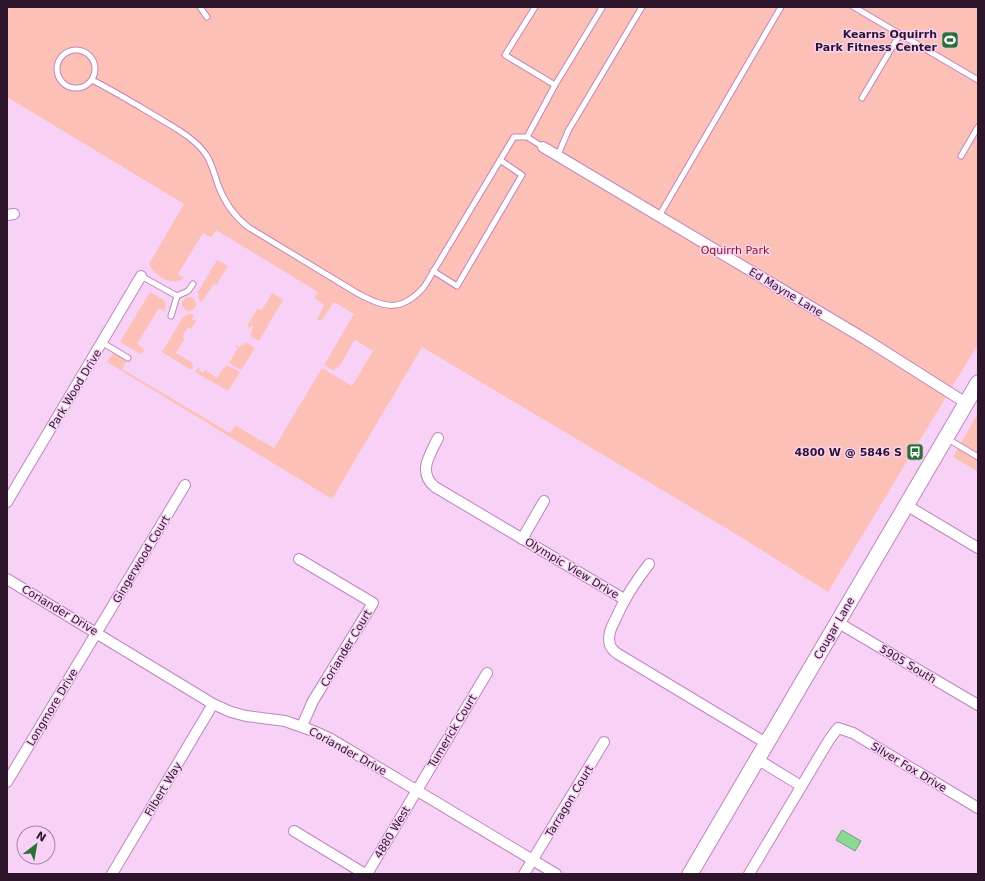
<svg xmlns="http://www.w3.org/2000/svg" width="985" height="881" viewBox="0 0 985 881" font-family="'DejaVu Sans',sans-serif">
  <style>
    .green { fill: #fdc0b7 }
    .water { fill: #8ada96; stroke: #6e9f76 }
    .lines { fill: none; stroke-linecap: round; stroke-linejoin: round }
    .lane-casing { stroke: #bf84bd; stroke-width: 7 }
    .street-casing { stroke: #bf84bd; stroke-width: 12 }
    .secondary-casing { stroke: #bf84bd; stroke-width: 17 }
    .lane { stroke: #fff; stroke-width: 5 }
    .street { stroke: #fff; stroke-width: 10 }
    .secondary { stroke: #fff; stroke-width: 15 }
    .labels { text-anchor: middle; stroke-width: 3; stroke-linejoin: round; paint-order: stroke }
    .poi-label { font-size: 11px; font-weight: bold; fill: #2d162c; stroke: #f8d2f6; text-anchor: end }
    .park-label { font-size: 11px; fill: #8b1311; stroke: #f8d2f6 }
    .street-label { font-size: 11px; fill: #2d162c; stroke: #f8d2f6 }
  </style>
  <rect width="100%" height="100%" fill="#f8d2f6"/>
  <g class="green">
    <path d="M 7,7 L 978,7 L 978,344 L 828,592 L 736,534 L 422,347 L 332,499 L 107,362 L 113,353 L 125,360 L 126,362 L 122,369 L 230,433 L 235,426 L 236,426 L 274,448 L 322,368 L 352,386 L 373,351 L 355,340 L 351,344 L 352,345 L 338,368 L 336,367 L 334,371 L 324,365 L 354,314 L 334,302 L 321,321 L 317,320 L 324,305 L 314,298 L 318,292 L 216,230 L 212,237 L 210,237 L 203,233 L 178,274 L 184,278 C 172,287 154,276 149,264 L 184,204 L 7,97 Z"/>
    <polygon points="217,260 228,266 216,285 214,284 201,303 199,300 198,292"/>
    <polygon points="150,292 164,300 166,306 164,311 159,308 137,344 143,348 144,351 141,354 139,353 120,342"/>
    <polygon points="272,293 282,299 283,301 269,323 269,324 259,341 250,336 253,327 252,325 250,328 247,326 257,309 262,310"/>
    <circle cx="189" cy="304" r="7"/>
    <polygon points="188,314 194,315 192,319 196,321 191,329 188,327 182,337 185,338 176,353 193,363 191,365 194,366 191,370 162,352 183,317"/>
    <polygon points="246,342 255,348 241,370 229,363 238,348 235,346 236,345 240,347 242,344 244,345"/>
    <polygon points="227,365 240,372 228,391 195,372 198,368 200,368 199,371 203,373 205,370 217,378 223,368 226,367"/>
    <polygon points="978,413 978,472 953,457"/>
  </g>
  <polygon class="water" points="842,830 861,841 855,851 836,840"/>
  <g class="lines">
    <defs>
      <g id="lane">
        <polyline points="200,7 207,17"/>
        <polyline points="535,7 505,55 555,85"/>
        <polyline points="854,7 978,80"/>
        <circle cx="76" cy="69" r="19"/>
        <path d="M 92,80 C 114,91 135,104 157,117 C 175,128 195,138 207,156 C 212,165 215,175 218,185 C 224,201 234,216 248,227 L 357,293 C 384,308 401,313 424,287 L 514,137 L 527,137"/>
        <polyline points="862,98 900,34"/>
        <polyline points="543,147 527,137 555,85 602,8 600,7"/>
        <polyline points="558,155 568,131 642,7"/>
        <polyline points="961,156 978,127"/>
        <polyline points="659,216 781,7"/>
        <polyline points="433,271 457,286 522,175 500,160"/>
        <polyline points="141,276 177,296 188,291 193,284"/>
        <polyline points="171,316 177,296"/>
        <polyline points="103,343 128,358"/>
        <polyline points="948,439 978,457"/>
      </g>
      <g id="street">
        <polyline points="543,147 865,339 966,403"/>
        <polyline points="7,215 14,214"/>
        <path d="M 438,438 C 430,455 417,472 435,487 L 624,599"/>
        <polyline points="7,502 141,276"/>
        <polyline points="906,505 978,548"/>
        <polyline points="522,539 544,501"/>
        <polyline points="299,559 373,603 313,701 302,726"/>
        <path d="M 649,564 C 635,582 625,597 616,618 C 612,626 607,635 610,645 C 611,649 614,651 618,654 L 766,743"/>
        <polyline points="7,579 213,704 231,712 246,716 285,721 316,732 331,739 556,874"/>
        <polyline points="837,622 978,705"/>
        <polyline points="757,759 801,786"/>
        <polyline points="7,782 185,485"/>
        <polyline points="294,831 365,874"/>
        <polyline points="112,874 213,704"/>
        <polyline points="367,874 487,673"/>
        <polyline points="524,874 604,742"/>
        <polyline points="749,874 829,740 838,728 853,733 978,808"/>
      </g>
      <polyline id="secondary" points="690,874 978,383"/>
    </defs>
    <use href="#lane" class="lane-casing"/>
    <use href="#street" class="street-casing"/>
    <use href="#secondary" class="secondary-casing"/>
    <use href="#lane" class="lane"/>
    <use href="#street" class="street"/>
    <use href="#secondary" class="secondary"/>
  </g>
  <defs>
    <symbol id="stadium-square" viewBox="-11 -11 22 22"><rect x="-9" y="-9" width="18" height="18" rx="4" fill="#2b6f39" stroke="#f8d2f6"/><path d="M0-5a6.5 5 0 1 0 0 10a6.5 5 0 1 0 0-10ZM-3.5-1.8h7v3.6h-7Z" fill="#fff"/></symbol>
    <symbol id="bus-square" viewBox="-11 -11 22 22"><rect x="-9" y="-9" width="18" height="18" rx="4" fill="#2b6f39" stroke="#f8d2f6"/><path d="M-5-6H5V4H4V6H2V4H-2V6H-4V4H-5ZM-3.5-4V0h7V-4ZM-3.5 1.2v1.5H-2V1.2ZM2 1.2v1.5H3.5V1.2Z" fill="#fff"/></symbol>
  </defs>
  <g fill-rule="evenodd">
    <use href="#stadium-square" x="940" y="30" width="20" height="20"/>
    <use href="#bus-square" x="905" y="442" width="20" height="20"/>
  </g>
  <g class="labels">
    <g class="poi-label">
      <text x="937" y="38">Kearns Oquirrh<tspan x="937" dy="13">Park Fitness Center</tspan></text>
      <text x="902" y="456">4800 W @ 5846 S</text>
    </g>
    <g class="park-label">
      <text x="735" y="254">Oquirrh Park</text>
    </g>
    <g class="street-label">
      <text transform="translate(786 292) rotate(31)" y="4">Ed Mayne Lane</text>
      <text transform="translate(75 389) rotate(-59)" y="4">Park Wood Drive</text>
      <text transform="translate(141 559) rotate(-59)" y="4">Gingerwood Court</text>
      <text transform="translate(572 568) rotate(31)" y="4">Olympic View Drive</text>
      <text transform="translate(60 610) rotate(31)" y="4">Coriander Drive</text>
      <text transform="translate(834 628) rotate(-60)" y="4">Cougar Lane</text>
      <text transform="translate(346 648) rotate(-59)" y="4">Coriander Court</text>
      <text transform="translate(908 664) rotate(31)" y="4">5905 South</text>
      <text transform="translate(52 707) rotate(-59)" y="4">Longmore Drive</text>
      <text transform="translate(452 731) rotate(-59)" y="4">Tumerick Court</text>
      <text transform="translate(348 751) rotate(29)" y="4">Coriander Drive</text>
      <text transform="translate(909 767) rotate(31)" y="4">Silver Fox Drive</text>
      <text transform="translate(163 789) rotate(-59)" y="4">Filbert Way</text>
      <text transform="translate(569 801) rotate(-59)" y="4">Tarragon Court</text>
      <text transform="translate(392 832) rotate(-59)" y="4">4880 West</text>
    </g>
  </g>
  <rect width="985" height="881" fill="none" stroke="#2d162c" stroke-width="16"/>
  <g transform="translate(36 845) rotate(31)"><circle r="19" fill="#f8d2f6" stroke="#a787a5"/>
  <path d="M0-3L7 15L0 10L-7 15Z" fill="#2b6f39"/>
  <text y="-6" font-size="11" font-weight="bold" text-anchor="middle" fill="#2d162c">N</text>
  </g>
</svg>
